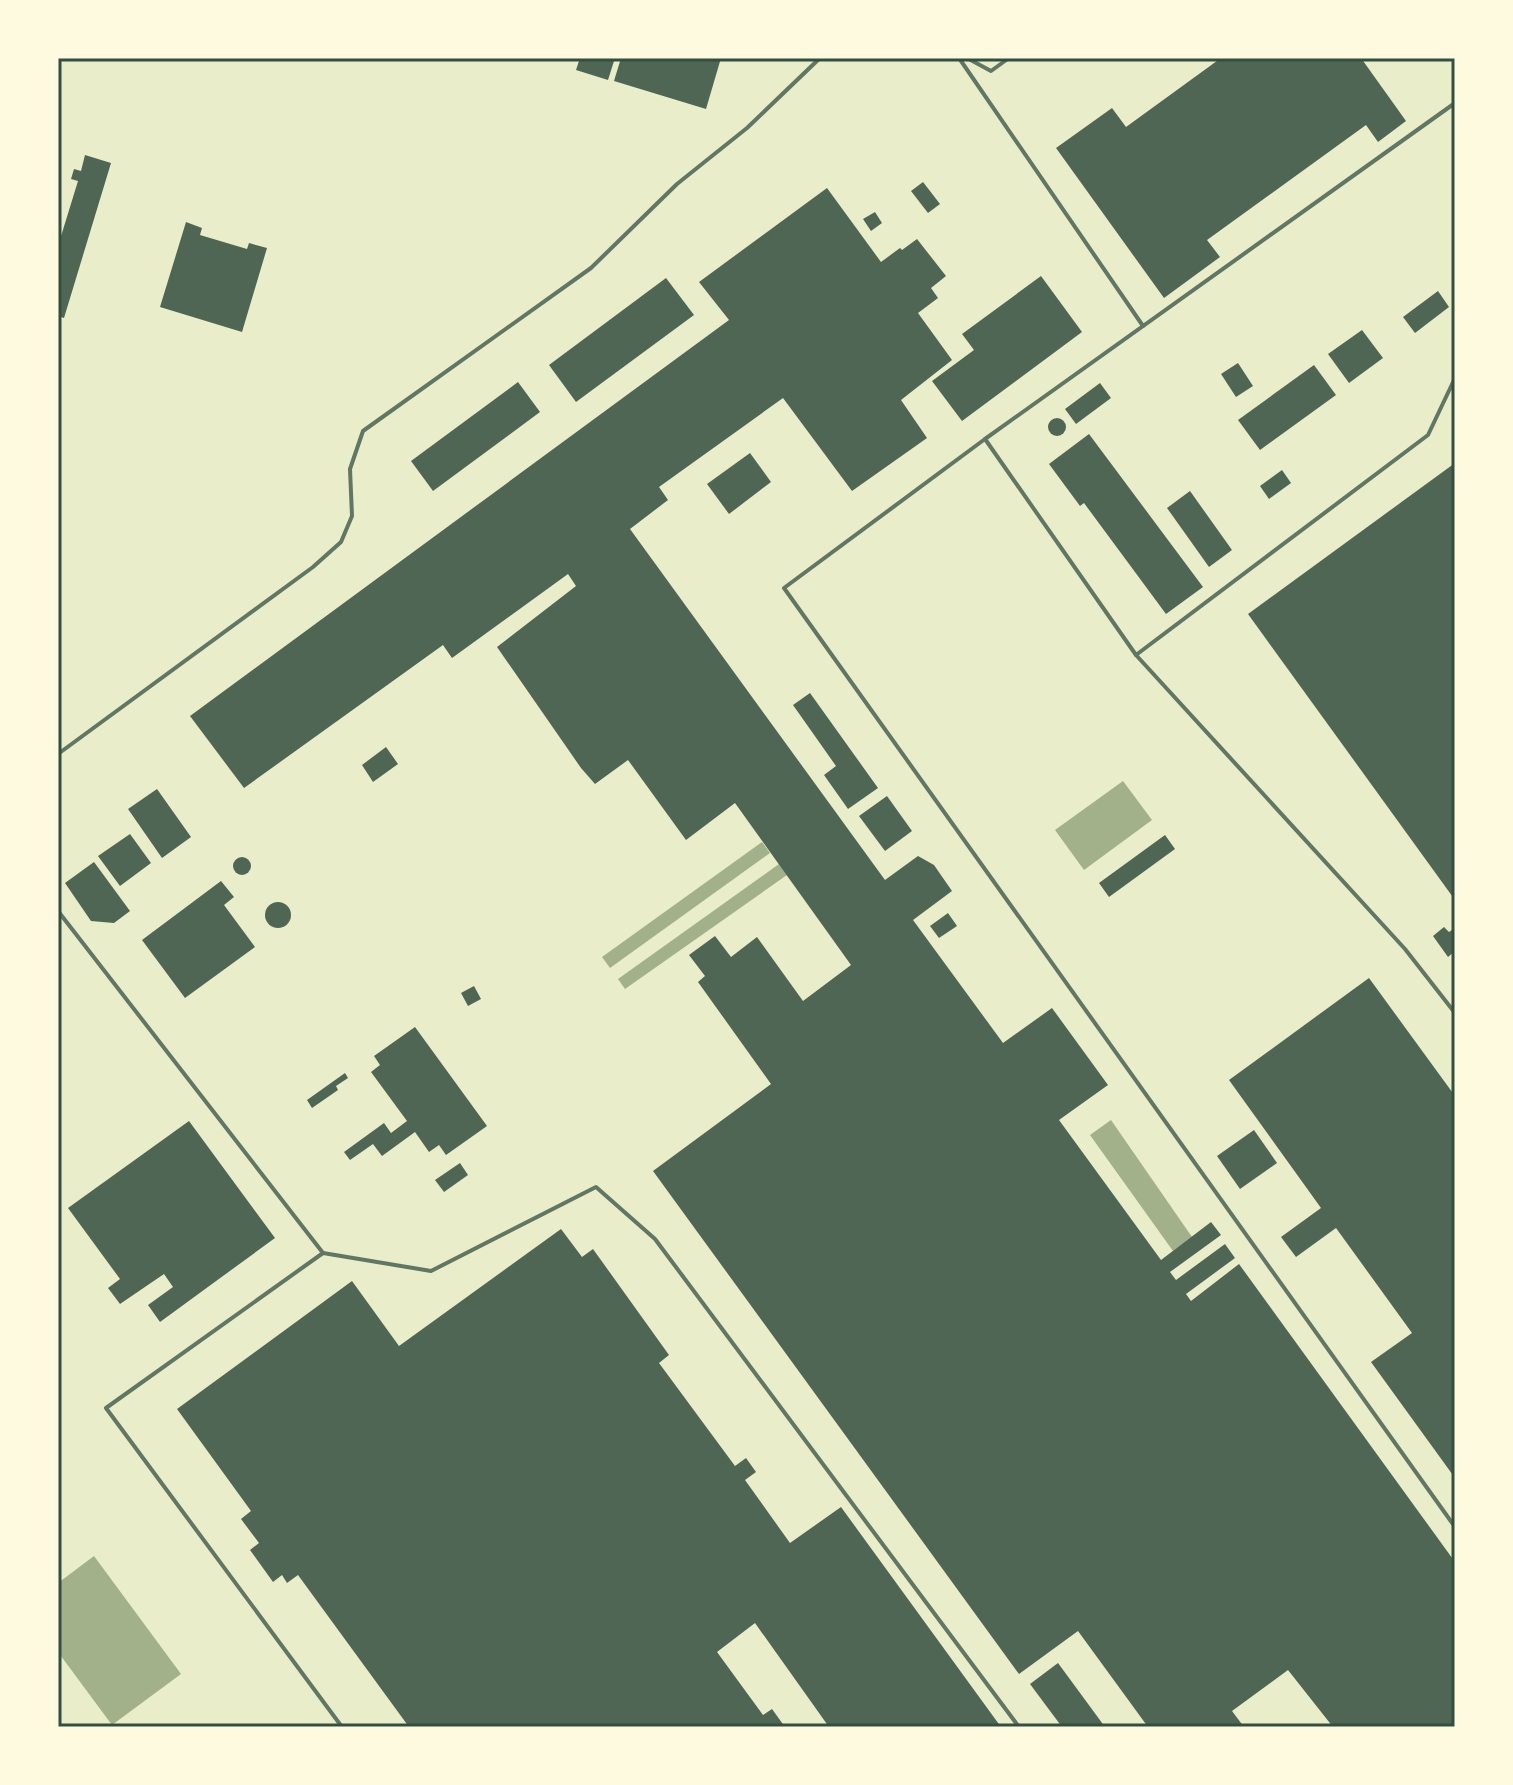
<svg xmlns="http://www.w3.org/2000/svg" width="1513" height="1785" viewBox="0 0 1513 1785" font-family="Jost,sans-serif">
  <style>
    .water { fill: #a3b18a }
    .building { fill: #4f6655 }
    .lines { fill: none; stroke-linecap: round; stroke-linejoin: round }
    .service { stroke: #617663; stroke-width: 4 }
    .neatline { fill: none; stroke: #344e41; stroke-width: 3 }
  </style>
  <rect width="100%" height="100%" fill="#e9edc9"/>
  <g class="water">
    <polygon points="1123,781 1152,820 1084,870 1055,830"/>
    <polygon points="762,842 770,853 610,968 602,957"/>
    <polygon points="779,864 787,875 625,989 618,979"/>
    <polygon points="1111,1120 1192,1237 1173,1251 1090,1135"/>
    <polygon points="94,1556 181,1674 112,1725 58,1652 58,1583"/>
  </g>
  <g class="building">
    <polygon points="580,58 615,58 608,80 576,70"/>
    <polygon points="621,58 721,58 706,109 614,81"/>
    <polygon points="1221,58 1361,58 1406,121 1378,142 1366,125 1207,240 1220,257 1164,298 1056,148 1112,108 1126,127"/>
    <polygon points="85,155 111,163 64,318 58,316 58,246 78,181 71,179 74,169 81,171"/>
    <polygon points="923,182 940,204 928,213 911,191"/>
    <polygon points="827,188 881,262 900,248 902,250 917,239 946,276 931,288 938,298 918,313 952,360 901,400 927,438 852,491 783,398 659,487 668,500 630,529 885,880 918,856 934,865 952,891 913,920 1003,1043 1052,1008 1108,1085 1059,1120 1161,1260 1211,1222 1221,1235 1170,1272 1176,1280 1225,1244 1235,1258 1186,1294 1191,1301 1239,1264 1455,1562 1455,1727 1333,1727 1288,1670 1232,1711 1244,1727 1148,1727 1078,1631 1019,1674 653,1171 771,1084 698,982 705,976 689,955 715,936 731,957 757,937 803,1001 851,965 735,803 686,840 628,760 595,784 581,768 497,647 576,586 568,574 452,658 443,645 244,788 190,716 729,320 699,282"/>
    <polygon points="875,212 882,223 871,231 863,219"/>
    <polygon points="186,222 202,228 200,235 247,249 249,243 267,248 242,332 160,307"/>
    <polygon points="1041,276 1082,332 962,421 932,381 974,350 962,334"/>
    <polygon points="666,278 694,315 576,402 549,365"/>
    <polygon points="1438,291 1449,307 1415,333 1403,317"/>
    <polygon points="1362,330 1383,358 1349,383 1328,354"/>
    <polygon points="1238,363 1253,386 1236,397 1221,374"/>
    <polygon points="1314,365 1336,395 1260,450 1238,420"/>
    <polygon points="518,382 540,412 433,491 411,461"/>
    <polygon points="1100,383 1111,398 1076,424 1065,409"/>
    <circle cx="1057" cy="427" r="9"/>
    <polygon points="1089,434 1203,587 1166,614 1084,503 1080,506 1049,464"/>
    <polygon points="750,453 771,482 729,514 707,484"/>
    <polygon points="1455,463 1455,900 1248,614"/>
    <polygon points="1282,470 1291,483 1269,499 1260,486"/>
    <polygon points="1190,491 1232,550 1209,567 1167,508"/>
    <polygon points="810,693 878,788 848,809 824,775 836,766 793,705"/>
    <polygon points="386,747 398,764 373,782 362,765"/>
    <polygon points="157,789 191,837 162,858 128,809"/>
    <polygon points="887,796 912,831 885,851 859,816"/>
    <polygon points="130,834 151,863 120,886 98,856"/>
    <polygon points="1165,835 1175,849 1109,897 1099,883"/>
    <circle cx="242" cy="866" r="9"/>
    <polygon points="94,862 130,911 114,923 91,921 65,883"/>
    <polygon points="221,881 234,897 224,905 255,947 185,998 142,940"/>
    <circle cx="278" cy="915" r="13"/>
    <polygon points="948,913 957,926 939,938 930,926"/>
    <polygon points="1444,927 1449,932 1455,928 1453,940 1455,951 1448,957 1433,936"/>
    <polygon points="1369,978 1455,1096 1455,1478 1371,1362 1412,1333 1336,1228 1296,1257 1281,1237 1321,1208 1229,1080"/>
    <polygon points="474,986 481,999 468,1006 461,993"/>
    <polygon points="415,1027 487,1126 446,1155 439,1145 429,1152 415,1132 382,1156 373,1144 350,1160 344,1152 384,1123 391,1133 407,1121 371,1072 380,1065 374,1056"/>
    <polygon points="345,1073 348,1078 336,1086 338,1090 312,1108 307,1100"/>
    <polygon points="189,1121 275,1238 160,1322 148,1305 173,1287 164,1274 120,1304 108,1288 120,1279 68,1208"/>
    <polygon points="1254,1130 1277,1163 1240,1189 1217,1156"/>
    <polygon points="460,1163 468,1175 444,1192 435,1180"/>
    <polygon points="561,1229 582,1257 593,1249 669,1355 659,1363 735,1466 746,1458 756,1472 745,1480 790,1543 841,1507 1001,1727 829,1727 755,1623 717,1652 763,1715 772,1709 785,1727 409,1727 298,1575 287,1583 282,1575 273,1582 250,1550 259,1543 241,1519 251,1511 177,1409 352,1281 399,1346"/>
    <polygon points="1058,1663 1105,1727 1062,1727 1030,1684"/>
  </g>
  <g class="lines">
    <g class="service">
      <polyline points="959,58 1143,326"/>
      <polyline points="967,58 991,71 1009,58"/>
      <polyline points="1455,103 985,439 1136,655 1428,435 1455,378"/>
      <polyline points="985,439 784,588 1455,1527"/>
      <polyline points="1136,655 1405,949 1455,1013"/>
      <polyline points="58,754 313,567 341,542 352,516 350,469 363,431 591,268 677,184 747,128 820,58"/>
      <polyline points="58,911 323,1253 106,1408 342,1727"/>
      <polyline points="323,1253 431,1271 596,1187 655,1239 1019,1727"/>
    </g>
  </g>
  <rect width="1513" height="1785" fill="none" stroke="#fefae0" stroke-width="120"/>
  <rect x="60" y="60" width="1393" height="1665" class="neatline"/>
</svg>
